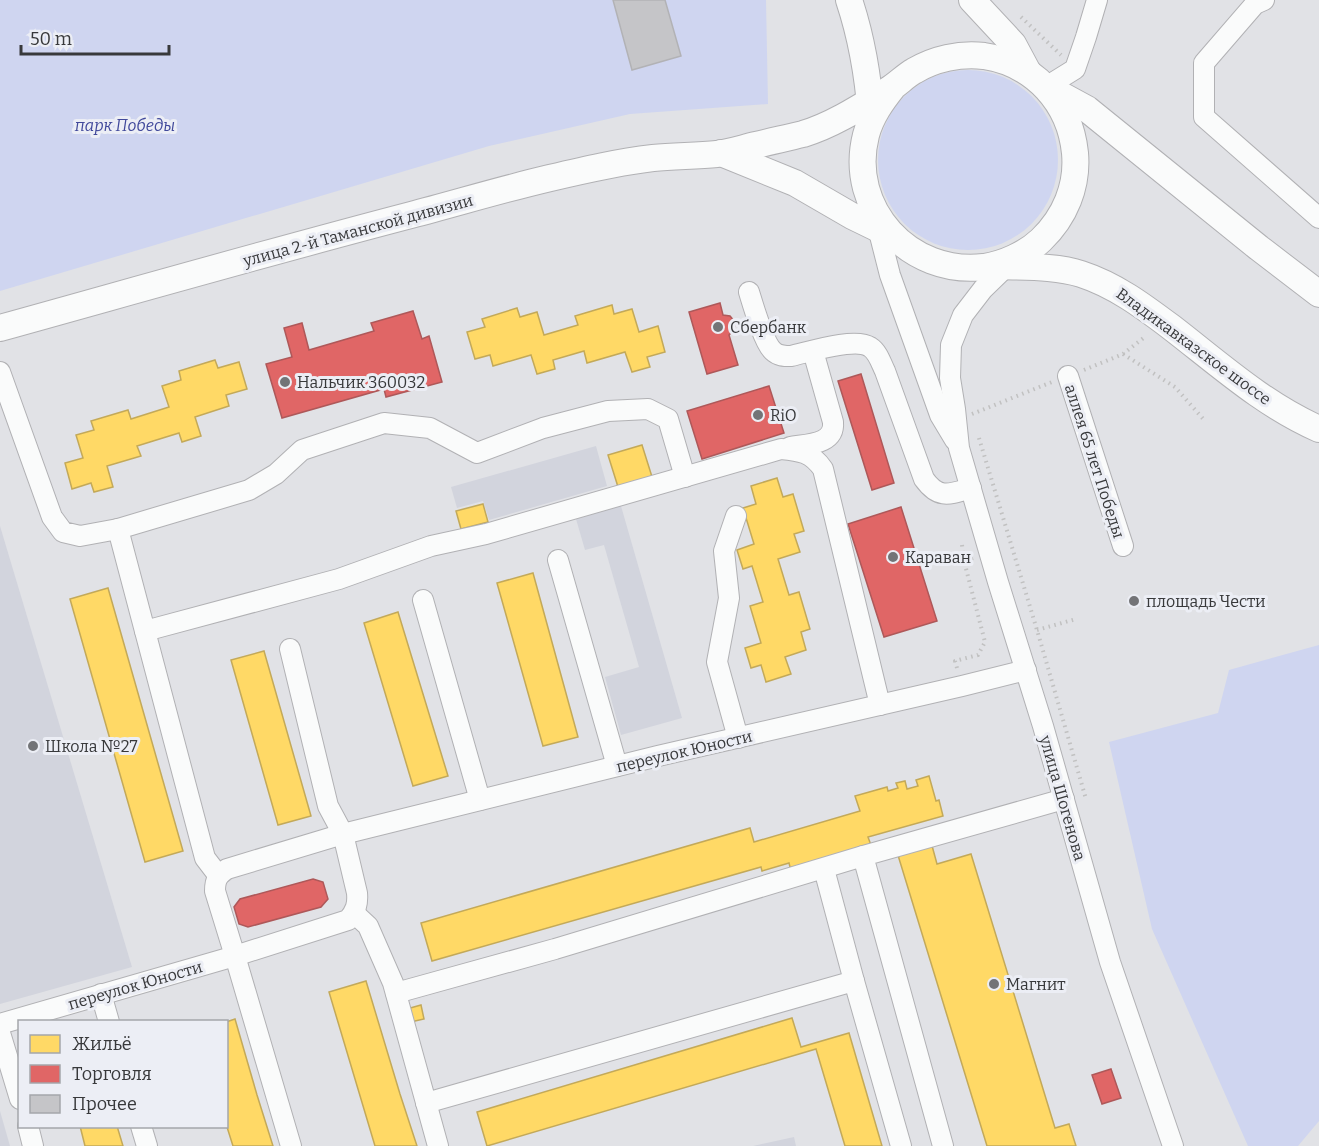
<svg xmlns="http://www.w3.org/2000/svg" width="1319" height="1146" viewBox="0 0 1319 1146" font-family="Bitter,serif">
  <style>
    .built { fill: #d2d4dd }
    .green { fill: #cfd5f0 }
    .homes { fill: #ffd966; stroke: #c3a959; stroke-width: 1.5 }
    .shops { fill: #e06666; stroke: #ae5859; stroke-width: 1.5 }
    .building { fill: #c5c5c8; stroke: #b2b2b5; stroke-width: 1.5 }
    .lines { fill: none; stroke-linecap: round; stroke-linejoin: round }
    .minor-casing { stroke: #b1b1b4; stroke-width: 22 }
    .major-casing { stroke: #b1b1b4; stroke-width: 28 }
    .path { stroke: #c1c1c1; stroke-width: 4; stroke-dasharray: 1.5 4.5; stroke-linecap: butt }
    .minor { stroke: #fafbfb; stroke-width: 20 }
    .major { stroke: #fafbfb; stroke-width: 26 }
    .poi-dot { fill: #737477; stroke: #eceef5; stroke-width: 2 }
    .labels { text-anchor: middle; stroke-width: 6; stroke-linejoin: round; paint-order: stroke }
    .park-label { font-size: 16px; font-style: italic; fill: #41499b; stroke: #eceef5 }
    .street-label { font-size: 16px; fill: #38393b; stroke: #eceef5 }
    .poi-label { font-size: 16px; fill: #38393b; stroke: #eceef5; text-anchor: start }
  </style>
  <rect width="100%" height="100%" fill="#e1e2e6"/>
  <g class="built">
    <polygon points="596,446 607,486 489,520 483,501 457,508 451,487"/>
    <polygon points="621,506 682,718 621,735 605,677 639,667 604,545 585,550 576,519"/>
    <polygon points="0,526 132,967 0,1004"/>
    <polygon points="0,1111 10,1146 0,1146"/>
    <polygon points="794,1137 796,1146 753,1146"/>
  </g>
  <g class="green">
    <polygon points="0,0 766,0 768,104 630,114 489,146 0,291"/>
    <circle cx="968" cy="160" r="90"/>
    <polygon points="1319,645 1319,1121 1298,1146 1248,1146 1152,929 1109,742 1218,713 1229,670"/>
  </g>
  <g class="homes">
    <polygon points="612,305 614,314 632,309 639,332 658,326 665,352 647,357 650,367 632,372 625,352 587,363 584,351 553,360 555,369 537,374 531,355 493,366 490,355 475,359 467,332 485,327 482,319 517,308 520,317 537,312 544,335 578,325 575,316"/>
    <polygon points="215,360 218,368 239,362 247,389 226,395 229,406 195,417 201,436 182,442 179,433 137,446 141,456 107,466 113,487 94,492 91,483 72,489 65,463 83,458 76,435 94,430 91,421 128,410 131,419 169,407 162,386 181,380 179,371"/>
    <polygon points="642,445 653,480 619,490 608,455"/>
    <polygon points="777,478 783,497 793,494 804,531 794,534 800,552 778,559 789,595 799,592 810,629 801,632 806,650 785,657 791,674 766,682 761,665 751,668 745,648 761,643 750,606 763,602 752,566 743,569 737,550 754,544 743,508 756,504 751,486"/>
    <polygon points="483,504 488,522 461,529 456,511"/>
    <polygon points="533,573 578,737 543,746 497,583"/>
    <polygon points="108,588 183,851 145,862 70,599"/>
    <polygon points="398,612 448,776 413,786 364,623"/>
    <polygon points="264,651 311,816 278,825 231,660"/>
    <polygon points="929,776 936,801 939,800 943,816 868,837 872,848 791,871 789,863 762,871 761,867 432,961 421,923 750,828 754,842 860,811 855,796 887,787 888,791 898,788 896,783 905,781 907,789 918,786 916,780"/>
    <polygon points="931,842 937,864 971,854 1055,1128 1069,1124 1076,1146 987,1146 897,852"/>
    <polygon points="366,981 400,1094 417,1146 375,1146 329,992"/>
    <polygon points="421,1005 424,1019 406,1023 403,1010"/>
    <polygon points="792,1018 801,1047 849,1033 882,1146 845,1146 816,1049 487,1146 477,1112"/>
    <polygon points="235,1019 257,1095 273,1146 233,1146 226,1124 226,1022"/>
    <polygon points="80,1126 117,1126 123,1146 85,1146"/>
  </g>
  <g class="shops">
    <polygon points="720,303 723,315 730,316 735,322 734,330 729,335 738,365 707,374 689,312"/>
    <polygon points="413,311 422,339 429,336 442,382 386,397 384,389 282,418 266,364 292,357 284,328 302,323 309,350 374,331 371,323"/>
    <polygon points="861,374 894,483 872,490 838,381"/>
    <polygon points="769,386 784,433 702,459 687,411"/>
    <polygon points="901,507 937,621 884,637 848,524"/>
    <polygon points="313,879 323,882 328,899 321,907 248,927 239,924 234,907 240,899"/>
    <polygon points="1111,1069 1121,1098 1102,1104 1092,1075"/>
  </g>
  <polygon class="building" points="613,0 665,0 681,56 632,70"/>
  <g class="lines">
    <defs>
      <g id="minor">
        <polyline points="1264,0 1255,4 1204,63 1204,117 1319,218"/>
        <polyline points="1046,87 1075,69 1086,37 1097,0"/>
        <polyline points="876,220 890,275 940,415 955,440"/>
        <polyline points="1014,259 983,289 963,315 951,345 950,378 955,409 959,448 998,582 1043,726 1110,962 1173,1146"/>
        <path d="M 749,292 C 753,305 764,343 773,351 C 778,356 784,356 791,356 C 809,352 855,337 870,347 C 878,352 881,363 885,371 L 924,479 C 939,500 950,494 971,488"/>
        <polyline points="0,372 52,517 63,532 80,536 118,529 249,490 276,474 302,450 384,423 430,428 477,453 543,428 608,411 648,409 668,419 685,477"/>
        <polyline points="1068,376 1123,546"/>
        <path d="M 790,447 C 807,444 835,445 833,422 L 813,351"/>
        <polyline points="736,516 724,551 729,598 717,662 738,738"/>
        <polyline points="118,529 205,858 218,875"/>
        <polyline points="558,560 617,766"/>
        <polyline points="423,600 480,800"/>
        <path d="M 145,631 L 339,579 L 431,546 L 486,534 L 781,449 C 801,451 811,452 823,469 L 880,705"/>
        <polyline points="824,869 854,981 901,1146"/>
        <polyline points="354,913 368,926 393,983 438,1146"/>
        <polyline points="396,993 555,949 863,856"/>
        <polyline points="101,994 109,1022"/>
        <path d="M 0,1024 L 235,956 L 348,920 C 356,911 358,904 357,893 L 343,834 L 328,806 L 290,649"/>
        <polyline points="0,1033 20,1099"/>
        <polyline points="426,1103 854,981"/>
        <polyline points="28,1126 33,1146"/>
        <polyline points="141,1126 147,1146"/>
        <path d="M 291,1146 L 235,956 L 215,891 C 215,879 218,875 227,869 L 343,834 L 658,756 L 962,686 L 1026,670"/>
        <polyline points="943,1146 863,856 1064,799"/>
      </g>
      <g id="major">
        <path d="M 849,0 C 862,39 868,75 871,116"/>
        <polyline points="972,0 1013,44 1028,72"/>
        <polyline points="1052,90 1087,109 1259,248 1319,294"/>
        <polyline points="721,153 795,183 852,216 891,235"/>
        <path d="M 998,266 C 1023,267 1057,266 1081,274 C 1115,285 1143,306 1171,327 C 1219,364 1264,405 1319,429"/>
        <path d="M 0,328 C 137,290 273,251 411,215 C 457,203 503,189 550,178 C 584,170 618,162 653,158 C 674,156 696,156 717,154 C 730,152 743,148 756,145 C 772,141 787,138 803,134 C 833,125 862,106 888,90 C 898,84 905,76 914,71 C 934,59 960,53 984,56 C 1035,64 1070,103 1075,153 C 1078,186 1065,217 1041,240 C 1026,254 1004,264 984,267 C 910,276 847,209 866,135 C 871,116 882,101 894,86"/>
      </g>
    </defs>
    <use href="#minor" class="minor-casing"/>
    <use href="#major" class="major-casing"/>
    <g class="path">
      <polyline points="1021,17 1061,55"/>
      <polyline points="1123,354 1175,387 1205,421"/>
      <polyline points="1084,370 1123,354 1146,336"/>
      <polyline points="972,414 1052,382"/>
      <polyline points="979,438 1037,630 1086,799"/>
      <polyline points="962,545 964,561"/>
      <polyline points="1037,630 1076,619"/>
      <polyline points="957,668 955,661 978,655 985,642 964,561 973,558"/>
    </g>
    <use href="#minor" class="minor"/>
    <use href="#major" class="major"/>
  </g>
  <g class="poi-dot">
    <circle cx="718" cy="327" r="6"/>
    <circle cx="285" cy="382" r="6"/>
    <circle cx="758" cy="415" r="6"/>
    <circle cx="893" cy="557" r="6"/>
    <circle cx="1134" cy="601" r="6"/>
    <circle cx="33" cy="746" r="6"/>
    <circle cx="994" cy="984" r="6"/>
  </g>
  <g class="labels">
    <g class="park-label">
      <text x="125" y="131">парк Победы</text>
    </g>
    <g class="street-label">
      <text transform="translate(358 230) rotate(-15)" y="6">улица 2-й Таманской дивизии</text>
      <text transform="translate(1194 346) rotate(36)" y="6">Владикавказское шоссе</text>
      <text transform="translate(1095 461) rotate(72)" y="6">аллея 65 лет Победы</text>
      <text transform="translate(684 751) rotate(-13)" y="6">переулок Юности</text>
      <text transform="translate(1063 798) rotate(74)" y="6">улица Шогенова</text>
      <text transform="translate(135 985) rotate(-16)" y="6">переулок Юности</text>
    </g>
    <g class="poi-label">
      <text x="730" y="333">Сбербанк</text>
      <text x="297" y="388">Нальчик 360032</text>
      <text x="770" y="421">RiO</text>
      <text x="905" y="563">Караван</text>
      <text x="1146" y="607">площадь Чести</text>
      <text x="45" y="752">Школа №27</text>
      <text x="1006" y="990">Магнит</text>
    </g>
  </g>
  <rect x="18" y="1020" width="210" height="108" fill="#eceef5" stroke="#a4a6ab" stroke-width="1.5"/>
  <rect x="30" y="1035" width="30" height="18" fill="#ffd966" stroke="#a4a6ab" stroke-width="1.5"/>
  <text x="72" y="1050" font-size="18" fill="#38393b">Жильё</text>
  <rect x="30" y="1065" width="30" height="18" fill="#e06666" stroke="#a4a6ab" stroke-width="1.5"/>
  <text x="72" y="1080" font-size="18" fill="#38393b">Торговля</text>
  <rect x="30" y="1095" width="30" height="18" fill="#c5c5c8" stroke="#a4a6ab" stroke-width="1.5"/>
  <text x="72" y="1110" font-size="18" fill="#38393b">Прочее</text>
  <path d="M21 45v9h148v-9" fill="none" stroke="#38393b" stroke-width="3"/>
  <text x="30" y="45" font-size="18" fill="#38393b" stroke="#eceef5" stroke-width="4.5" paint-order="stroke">50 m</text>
</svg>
